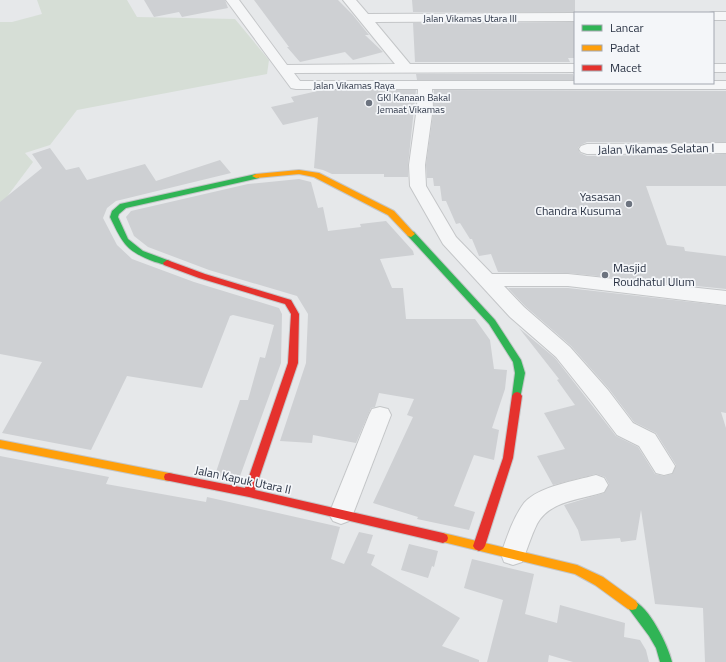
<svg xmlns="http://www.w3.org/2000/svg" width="726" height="662" viewBox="0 0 726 662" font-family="'Titillium Web',sans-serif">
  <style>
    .green { fill: #d6ded6 }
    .building { fill: #ced0d3 }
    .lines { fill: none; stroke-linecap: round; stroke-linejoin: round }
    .street-casing { stroke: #c4c6c8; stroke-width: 2 }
    .fast-casing { stroke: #c4c6c8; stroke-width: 2 }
    .slow-casing { stroke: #c4c6c8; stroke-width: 2 }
    .jam-casing { stroke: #c4c6c8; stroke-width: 2 }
    .street { fill: #f5f6f7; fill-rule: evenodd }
    .fast { fill: #30b455; fill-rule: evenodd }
    .slow { fill: #ff9f0a; fill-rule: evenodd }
    .jam { fill: #e5322d; fill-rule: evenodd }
    .poi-dot { fill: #6c737f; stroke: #f4f6f9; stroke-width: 1.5 }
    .labels { text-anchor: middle; stroke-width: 3.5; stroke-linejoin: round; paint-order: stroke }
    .far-street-label { font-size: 10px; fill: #2b3445; stroke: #f4f6f9 }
    .far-poi-label { font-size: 10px; fill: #2b3445; stroke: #f4f6f9; text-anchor: start }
    .street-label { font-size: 12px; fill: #2b3445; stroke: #f4f6f9 }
    .poi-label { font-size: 12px; fill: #2b3445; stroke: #f4f6f9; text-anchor: end }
  </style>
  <rect width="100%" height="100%" fill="#e6e8ea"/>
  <polygon class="green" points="37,0 127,0 137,17 235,19 269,60 267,74 77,110 50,145 25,153 33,162 0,206 0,22 12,22 42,14"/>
  <g class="building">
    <polygon points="144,0 225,0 228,8 182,17 179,12 154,17"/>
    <polygon points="254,0 338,0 352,14 369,35 365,35 383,52 353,60 345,52 300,62 287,47 289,47"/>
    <polygon points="412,0 575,0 575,12 413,12"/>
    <polygon points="575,22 575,58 568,58 570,62 415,62 413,23"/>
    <polygon points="416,74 573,74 575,80 417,80"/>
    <polygon points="322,90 416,90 408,165 408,177 384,177 384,174 332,174 323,170 314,168 318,117 283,125 271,107 294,102 291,97"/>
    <polygon points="434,90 726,91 726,142 587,142 581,145 578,148 580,153 587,156 726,154 726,186 646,186 667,245 684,247 685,251 726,256 726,289 568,273 498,272 491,254 479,256 472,239 470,239 460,223 456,224 446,201 442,201 440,186 434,186 433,178 427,178 426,165 434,107"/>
    <polygon points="50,148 66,170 79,167 87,180 145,164 156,181 220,160 231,173 116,201 107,208 103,218 117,245 132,259 194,282 279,308 282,314 281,363 239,479 215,475 240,400 248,400 260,357 265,358 274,325 233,315 230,316 202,388 127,376 91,450 2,433 42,362 0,354 0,202 42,168 32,154"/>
    <polygon points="299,179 311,182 318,208 323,207 328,231 361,227 360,224 386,221 413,251 414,255 380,259 392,288 403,288 406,319 475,319 490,340 494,369 507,370 505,389 492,428 499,430 494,460 474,455 454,506 475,512 469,530 417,519 418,517 373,503 413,417 407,415 414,399 379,393 375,407 371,408 356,443 313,435 312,443 280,441 306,363 308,314 297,296 209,270 148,247 134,236 126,217 131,211 248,184"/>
    <polygon points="508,288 568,288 726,306 726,413 721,412 726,428 726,662 705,662 703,608 655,604 641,510 636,540 621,542 620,538 581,541 578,530 564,505 604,493 609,484 605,477 596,474 553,485 537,456 565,449 544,413 575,405 557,380 559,379 519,328 555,358 616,436 638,447 655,474 664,476 672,474 676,465 656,433 634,422 609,389 571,346 525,306"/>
    <polygon points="0,456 109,477 106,484 206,502 207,497 340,527 331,559 344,564 359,532 373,535 367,553 375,555 371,565 460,618 442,646 479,660 479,662 0,662"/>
    <polygon points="409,544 438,551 434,567 432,566 428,578 401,570"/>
    <polygon points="472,559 534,574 525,614 557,623 560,605 625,623 624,637 640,640 646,650 649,662 573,662 549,655 548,662 487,662 503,600 464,588"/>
  </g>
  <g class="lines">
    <defs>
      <g id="street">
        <polygon points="226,0 239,0 287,65 395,64 343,0 356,0 368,14 575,13 575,21 375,22 410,64 575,64 575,72 294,73 300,81 575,81 575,83 713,83 713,81 726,81 726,89 432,89 433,107 425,165 426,186 456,237 492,274 568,274 726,291 726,305 568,286 504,286 524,307 570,347 608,390 633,423 655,434 675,466 672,473 664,475 656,473 639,446 617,435 592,402 556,357 510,317 443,244 410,186 409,165 417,107 418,89 296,89 291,88"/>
        <polygon points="713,12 726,12 726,20 713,20 713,13 709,13"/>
        <rect x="713" y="64" width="13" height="8"/>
        <polygon points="726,143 726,153 587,154 581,152 579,149 581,146 587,144"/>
        <polygon points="380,407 388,409 391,415 353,514 349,521 341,524 333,521 329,514 369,415 372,409"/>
        <path d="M 596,475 L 604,478 L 608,485 L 604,492 C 581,500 550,500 537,524 C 531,536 527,550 522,562 L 513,565 L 504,562 L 501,554 C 507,537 513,518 524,503 C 539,486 575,481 596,475 Z"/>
      </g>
      <g id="fast">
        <path d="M 256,174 L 259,174 L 259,178 L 126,208 L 119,214 L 118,217 L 128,239 L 143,251 L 170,261 L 171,263 L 170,265 C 165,266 160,263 155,262 C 126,251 123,244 110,217 L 112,211 L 120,204 Z"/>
        <polygon points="411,231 414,232 495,320 521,360 525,373 520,399 514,399 512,396 515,373 513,362 489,324 408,236 407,234 408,232"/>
        <path d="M 632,600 C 649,606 668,645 672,662 L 660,662 L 656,648 L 649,636 L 626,605 L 628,601 Z"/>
      </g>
      <g id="slow">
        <polygon points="299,170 319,173 394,211 415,234 411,237 408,236 388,215 314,177 299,174 256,178 252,176 256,174"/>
        <polygon points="0,440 169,473 173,474 174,477 173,480 169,481 0,448"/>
        <polygon points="443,533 577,565 603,577 636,601 638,605 636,609 632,610 628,609 595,585 575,574 439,541 438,538 439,535"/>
      </g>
      <g id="jam">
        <polygon points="167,260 205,274 291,300 299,314 298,363 255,490 443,533 447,535 448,538 447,541 443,543 249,497 165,480 164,477 165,474 169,473 245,488 288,363 291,314 285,304 199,278 164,265 163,263"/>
        <polygon points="517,392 520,393 522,396 513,458 485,546 483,549 479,551 475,549 473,546 503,458 512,396 514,393"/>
      </g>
    </defs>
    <use href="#street" class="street-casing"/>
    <use href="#fast" class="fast-casing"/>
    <use href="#slow" class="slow-casing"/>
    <use href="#jam" class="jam-casing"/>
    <use href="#street" class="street"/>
    <use href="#fast" class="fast"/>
    <use href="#slow" class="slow"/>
    <use href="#jam" class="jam"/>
  </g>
  <g class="poi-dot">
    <circle cx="369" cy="103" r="4"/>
    <circle cx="629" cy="204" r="4"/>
    <circle cx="605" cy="275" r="4"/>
  </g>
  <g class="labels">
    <g class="far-street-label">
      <text x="470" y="22">Jalan Vikamas Utara III</text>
      <text x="354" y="89">Jalan Vikamas Raya</text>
    </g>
    <g class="far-poi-label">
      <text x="377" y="101">GKI Kanaan Bakal<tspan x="377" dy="12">Jemaat Vikamas</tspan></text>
    </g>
    <g class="street-label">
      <text transform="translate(656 149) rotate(-1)" y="4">Jalan Vikamas Selatan I</text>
      <text transform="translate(243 480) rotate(12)" y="4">Jalan Kapuk Utara II</text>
    </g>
    <g class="poi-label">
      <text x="621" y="201">Yasasan<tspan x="621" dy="14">Chandra Kusuma</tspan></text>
      <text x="613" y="272" text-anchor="start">Masjid<tspan x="613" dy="14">Roudhatul Ulum</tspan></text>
    </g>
  </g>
  <rect x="574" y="12" width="140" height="72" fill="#f4f6f9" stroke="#a4a8b1"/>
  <rect x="582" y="25" width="20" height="6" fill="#30b455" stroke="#a4a8b1"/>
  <text x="610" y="32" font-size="12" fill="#2b3445">Lancar</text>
  <rect x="582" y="45" width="20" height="6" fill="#ff9f0a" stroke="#a4a8b1"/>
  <text x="610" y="52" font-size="12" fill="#2b3445">Padat</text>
  <rect x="582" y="65" width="20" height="6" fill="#e5322d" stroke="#a4a8b1"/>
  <text x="610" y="72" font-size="12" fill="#2b3445">Macet</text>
</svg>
